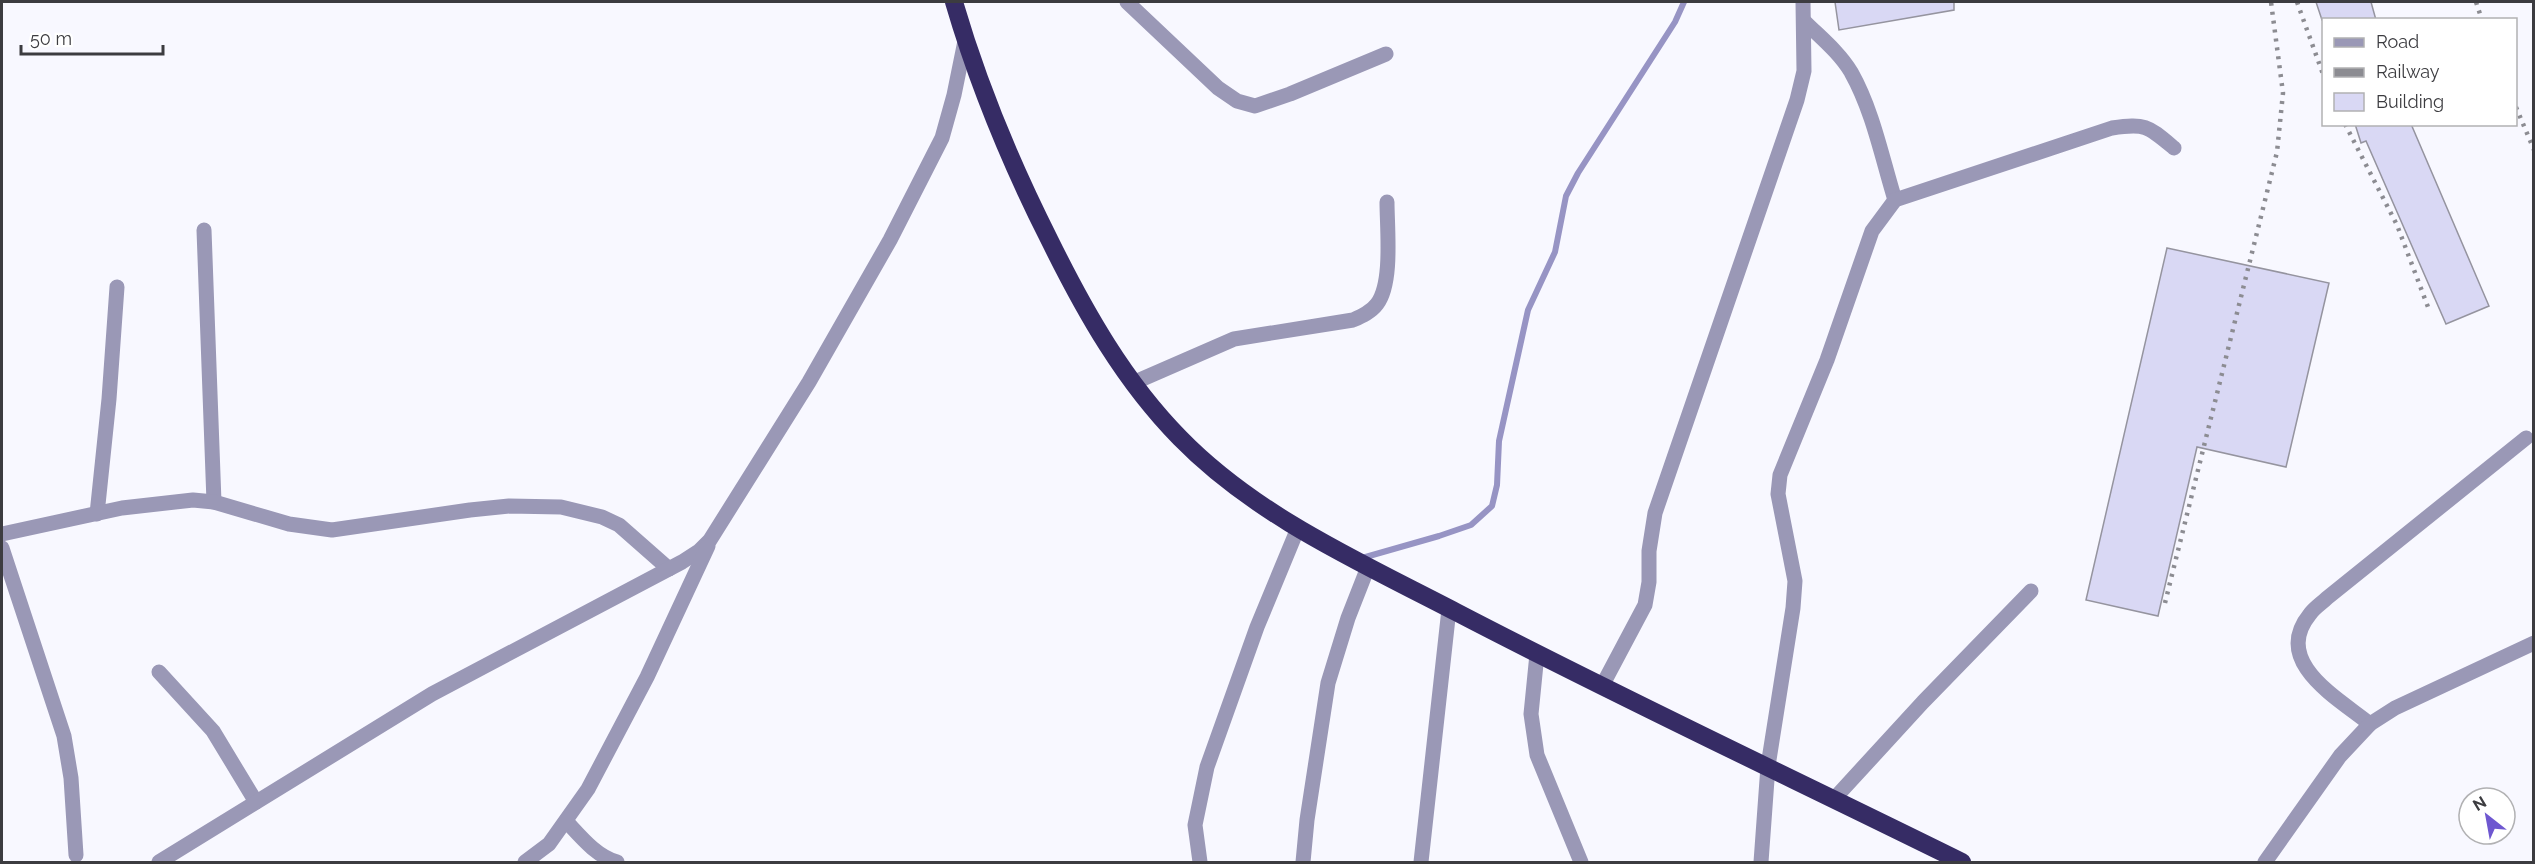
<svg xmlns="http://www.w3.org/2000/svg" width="2535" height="864" viewBox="0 0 2535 864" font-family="Raleway,sans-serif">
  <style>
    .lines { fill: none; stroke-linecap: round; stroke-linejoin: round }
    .stream { stroke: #9794c4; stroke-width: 6 }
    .building { fill: #d9d8f4; stroke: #95949f; stroke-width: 1.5 }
    .minor { stroke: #9a98b6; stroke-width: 15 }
    .highway { stroke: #362c65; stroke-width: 18 }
    .rail { stroke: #8c8c92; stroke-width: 4.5; stroke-dasharray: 3 6; stroke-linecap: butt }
  </style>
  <rect width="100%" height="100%" fill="#f8f8ff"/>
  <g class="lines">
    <polyline class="stream" points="1362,558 1439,536 1471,525 1492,506 1497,485 1499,441 1528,310 1555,252 1566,196 1578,173 1675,22 1684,2"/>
  </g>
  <g class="building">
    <polygon points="1835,2 1954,2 1954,10 1839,30"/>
    <polygon points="2316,2 2371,2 2376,20 2322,20"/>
    <polygon points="2355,124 2411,124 2489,306 2446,324 2366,141 2361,143"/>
    <polygon points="2167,248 2329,283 2286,467 2197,447 2158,616 2086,600"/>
  </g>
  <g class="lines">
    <g class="minor">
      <polyline points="1127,2 1218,88 1237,101 1255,106 1290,94 1386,54"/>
      <path d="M 1804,21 C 1820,37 1839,52 1851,72 C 1873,111 1882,158 1895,200"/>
      <polyline points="204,230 214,502"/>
      <path d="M 1133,383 L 1234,339 L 1353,320 C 1362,316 1371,312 1377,304 C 1393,283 1387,229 1387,202"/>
      <polyline points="97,514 109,399 117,287"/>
      <polyline points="2,534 122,508 193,500 214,502 289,524 332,530 470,510 509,506 561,507 602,517 619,525 669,569"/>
      <polyline points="2,548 64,736 71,778 76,855"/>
      <polyline points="1537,654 1531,714 1537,755 1581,862"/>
      <polyline points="159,672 213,731 256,802"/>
      <polyline points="1602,686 1645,605 1649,582 1649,551 1655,513 1797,100 1804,71 1803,2"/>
      <path d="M 2370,724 C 2338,698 2271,662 2310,614 C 2314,608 2322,603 2327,598 L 2526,438"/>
      <polyline points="1834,799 1923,702 2031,591"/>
      <path d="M 566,821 C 581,837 596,856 617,862"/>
      <polyline points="159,862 432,694 682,562 699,551 710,540 809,382 890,240 942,138 954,95 965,41"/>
      <polyline points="525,862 549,844 588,789 647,677 708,546"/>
      <polyline points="1200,862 1195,825 1207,767 1257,627 1298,528"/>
      <polyline points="1303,862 1307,820 1328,683 1348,618 1368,567"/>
      <polyline points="1421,862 1449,609"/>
      <path d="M 1761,862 L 1768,766 L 1793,608 L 1795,581 L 1778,494 L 1780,475 L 1827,360 L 1872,231 L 1895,200 L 2112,128 C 2146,123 2148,126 2174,148"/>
      <polyline points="2265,862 2340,756 2370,724 2395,708 2534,643"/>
    </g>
    <path class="highway" d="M 954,2 C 978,84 1011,164 1050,241 C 1085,312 1124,381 1180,438 C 1256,516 1360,562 1456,612 C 1623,699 1794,779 1962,862"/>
    <g class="rail">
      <polyline points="2297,2 2324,77"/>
      <polyline points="2476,2 2482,20"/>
      <polyline points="2516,107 2534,150"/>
      <polyline points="2345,124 2397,225 2428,307"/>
      <polyline points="2165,603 2277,152 2283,93 2271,2"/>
    </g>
  </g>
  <rect width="2535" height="864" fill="none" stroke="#3c3c40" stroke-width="6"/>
  <rect x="2322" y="18" width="195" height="108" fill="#ffffff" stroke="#b1b1b3" stroke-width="1.5"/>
  <rect x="2334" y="38" width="30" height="9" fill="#9a98b6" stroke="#b1b1b3" stroke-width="1.5"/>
  <text x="2376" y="48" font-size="18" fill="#3c3c40">Road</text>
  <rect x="2334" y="68" width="30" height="9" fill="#8c8c92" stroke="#b1b1b3" stroke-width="1.5"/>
  <text x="2376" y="78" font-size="18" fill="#3c3c40">Railway</text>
  <rect x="2334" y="93" width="30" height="18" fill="#d9d8f4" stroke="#b1b1b3" stroke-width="1.5"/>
  <text x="2376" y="108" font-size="18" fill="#3c3c40">Building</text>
  <g transform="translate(2487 816) rotate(329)"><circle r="28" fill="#ffffff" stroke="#b1b1b3" stroke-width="1.5"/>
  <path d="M0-4.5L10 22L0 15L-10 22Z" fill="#6e57d0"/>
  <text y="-9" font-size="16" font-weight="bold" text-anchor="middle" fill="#3c3c40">N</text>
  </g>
  <path d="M21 45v9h142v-9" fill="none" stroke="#3c3c40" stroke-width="3"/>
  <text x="30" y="45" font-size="18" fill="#3c3c40" stroke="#ffffff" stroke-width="4.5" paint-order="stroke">50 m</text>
</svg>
